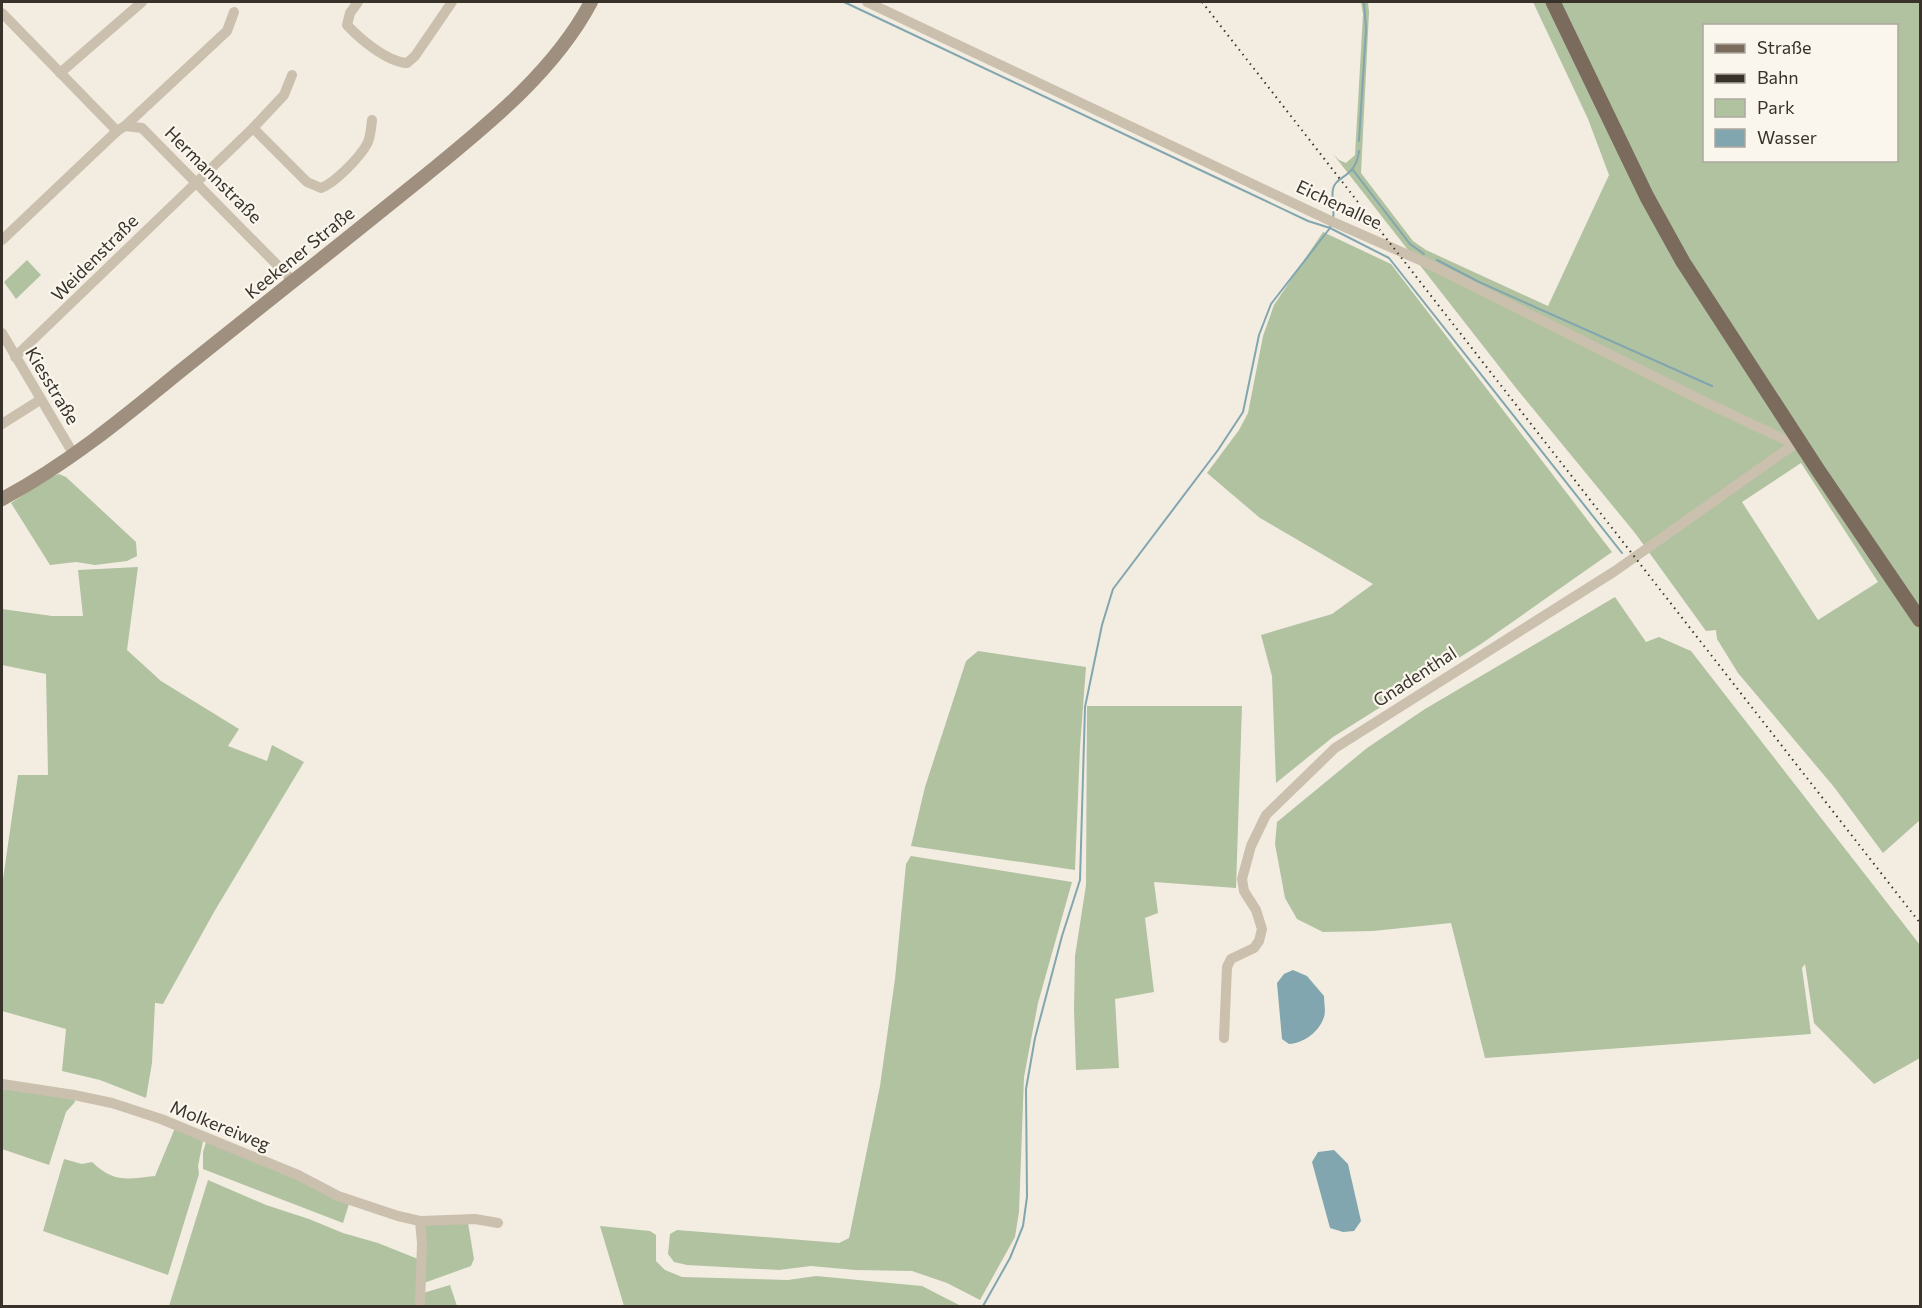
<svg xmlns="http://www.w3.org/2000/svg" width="1922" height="1308" viewBox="0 0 1922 1308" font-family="Commissioner,sans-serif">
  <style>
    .green { fill: #b1c2a1; fill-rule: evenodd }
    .water { fill: #81a6af }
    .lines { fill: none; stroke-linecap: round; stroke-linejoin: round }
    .stream { stroke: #81a6af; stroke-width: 2 }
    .street { stroke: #cbbfad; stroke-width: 10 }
    .secondary { stroke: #9f8f7e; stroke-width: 14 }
    .primary { stroke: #7a6b5d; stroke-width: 15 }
    .rail { stroke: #39322b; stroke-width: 2; stroke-dasharray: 1.5 4.5; stroke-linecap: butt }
    .labels { text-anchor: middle; stroke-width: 4.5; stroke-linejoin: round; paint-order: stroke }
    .street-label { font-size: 18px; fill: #39322b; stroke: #faf6ed }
  </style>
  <rect width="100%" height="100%" fill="#f3ede1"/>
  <g class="green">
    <path d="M 1361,2 L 1368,2 L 1369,12 L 1361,173 L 1413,241 L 1426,250 L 1548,306 L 1609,175 L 1588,119 L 1533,2 L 1920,2 L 1920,820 L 1883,853 L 1834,787 L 1738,673 L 1717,639 L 1716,630 L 1706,631 L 1635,533 L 1516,388 L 1333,154 L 1339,160 L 1346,163 L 1355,155 L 1363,14 ZM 1704,26 L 1896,26 L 1896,160 L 1704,160 ZM 1801,463 L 1878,582 L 1818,620 L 1742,502 Z"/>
    <polygon points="1323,232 1391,264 1612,552 1481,644 1333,737 1276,783 1272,676 1261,635 1332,614 1373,584 1260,518 1207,473 1239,430 1248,413 1263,336 1274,305"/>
    <polygon points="27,260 41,275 16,299 4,282"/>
    <polygon points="59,474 66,477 136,542 137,556 127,561 95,565 76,562 50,565 11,503 49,478"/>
    <polygon points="138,567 127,650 161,681 239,729 228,746 267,761 272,745 304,762 214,912 163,1004 155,1003 152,1063 146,1098 100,1080 62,1071 66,1029 2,1011 2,886 18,775 48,775 46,674 2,665 2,609 52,616 83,616 78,570"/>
    <polygon points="1615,597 1646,642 1659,637 1691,651 1920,945 1920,1058 1874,1084 1814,1023 1805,964 1802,968 1811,1034 1485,1058 1451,923 1373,931 1323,932 1297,919 1285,898 1275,844 1277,822 1367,748 1425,709"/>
    <polygon points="978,651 1086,667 1080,747 1075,870 911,846 925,787 966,661"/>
    <polygon points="1087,706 1242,706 1236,888 1154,882 1158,913 1145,918 1154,992 1115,999 1119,1068 1076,1070 1074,1009 1075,956 1086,885"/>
    <polygon points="911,856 1072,882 1038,1003 1024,1077 1019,1212 1015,1237 980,1300 947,1283 912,1271 855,1270 811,1266 779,1270 687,1265 674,1262 668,1254 670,1234 677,1230 839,1243 849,1238 880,1086 895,979 906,864"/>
    <polygon points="2,1089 74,1098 75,1102 66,1112 49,1165 2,1149"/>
    <path d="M 175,1128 L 203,1141 L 198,1166 L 199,1174 L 168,1275 L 43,1231 L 64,1159 L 82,1164 L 92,1162 C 114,1183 127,1179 155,1176 Z"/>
    <polygon points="206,1142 286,1174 349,1204 343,1223 203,1169 203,1152"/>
    <polygon points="208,1180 266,1205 309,1219 343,1233 378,1243 418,1259 418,1306 169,1306"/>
    <polygon points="468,1223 474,1259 471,1266 424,1283 423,1225"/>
    <polygon points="600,1226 650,1231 656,1235 656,1261 665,1270 682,1277 788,1280 816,1276 922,1286 961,1306 624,1306"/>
    <polygon points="450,1285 457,1306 423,1306 423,1293"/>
  </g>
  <g class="water">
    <path d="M 1293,970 L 1307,976 L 1324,996 C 1324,1003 1326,1011 1324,1017 C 1319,1032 1304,1043 1289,1044 L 1282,1039 L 1277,983 L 1284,974 Z"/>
    <polygon points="1334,1150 1348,1164 1361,1221 1354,1231 1343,1232 1330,1228 1312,1162 1318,1152"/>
  </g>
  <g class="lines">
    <g class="stream">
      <polyline points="844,2 1232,185 1308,221 1330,228 1389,258 1622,553"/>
      <polyline points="1359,141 1366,29 1364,2"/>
      <polyline points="1353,170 1410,244 1424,254"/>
      <path d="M 1333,218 C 1335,208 1331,198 1333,189 C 1335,176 1356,178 1359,151"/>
      <polyline points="1437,260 1479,282 1712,386"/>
      <polyline points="983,1306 1010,1258 1023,1226 1027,1197 1026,1089 1035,1038 1062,936 1080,880 1085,707 1102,625 1113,589 1218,450 1243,412 1259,335 1271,304 1330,228 1331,223"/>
    </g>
    <g class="street">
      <path d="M 358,2 L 350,13 L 347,25 C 360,39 387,62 407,63 L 415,56 L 452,2"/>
      <polyline points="867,2 1333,222 1429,264 1705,402 1794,444"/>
      <polyline points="2,13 117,131 125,126 142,128 293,281"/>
      <polyline points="60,73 142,2"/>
      <polyline points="125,126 227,31 234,12"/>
      <path d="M 253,128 L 307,182 L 321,188 C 335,183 360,157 367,144 C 371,137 371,127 372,120"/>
      <polyline points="2,240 117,131"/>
      <polyline points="2,333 74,455"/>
      <polyline points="15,357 253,128 284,95 292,75"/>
      <polyline points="2,424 40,400"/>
      <polyline points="1224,1038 1227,967 1231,959 1254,948 1259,941 1262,929 1256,910 1244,891 1242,879 1251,846 1266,815 1335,748 1615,571 1799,441"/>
      <polyline points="2,1084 74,1095 112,1103 161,1119 298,1175 338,1196 398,1216 420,1221 475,1219 498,1223"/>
      <polyline points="420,1221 422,1243 420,1306"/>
    </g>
    <path class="secondary" d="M 2,499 C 66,465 122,419 178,373 C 216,343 254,312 292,282 C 337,247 381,211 426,175 C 487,125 554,72 591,2"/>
    <polyline class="primary" points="1553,2 1647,197 1683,262 1818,470 1920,620"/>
    <polyline class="rail" points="1202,2 1920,923"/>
  </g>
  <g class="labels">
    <g class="street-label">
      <text transform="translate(213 175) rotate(45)" y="6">Hermannstraße</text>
      <text transform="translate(1339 205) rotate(25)" y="6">Eichenallee</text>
      <text transform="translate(300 253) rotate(-39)" y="6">Keekener Straße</text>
      <text transform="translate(95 258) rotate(-45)" y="6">Weidenstraße</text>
      <text transform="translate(52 386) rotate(59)" y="6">Kiesstraße</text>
      <text transform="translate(1415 677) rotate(-33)" y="6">Gnadenthal</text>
      <text transform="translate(220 1126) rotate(22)" y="6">Molkereiweg</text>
    </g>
  </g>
  <rect width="1922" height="1308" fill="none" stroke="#39322b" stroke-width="6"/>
  <rect x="1703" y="24" width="195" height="138" fill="#faf6ed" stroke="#ada89f" stroke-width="1.5"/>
  <rect x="1715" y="44" width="30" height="9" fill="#7a6b5d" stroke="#ada89f" stroke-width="1.5"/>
  <text x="1757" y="54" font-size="18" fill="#39322b">Straße</text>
  <rect x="1715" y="74" width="30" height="9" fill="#39322b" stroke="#ada89f" stroke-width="1.5"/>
  <text x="1757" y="84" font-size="18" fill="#39322b">Bahn</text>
  <rect x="1715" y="99" width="30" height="18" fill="#b1c2a1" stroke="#ada89f" stroke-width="1.5"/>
  <text x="1757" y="114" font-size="18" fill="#39322b">Park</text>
  <rect x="1715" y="129" width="30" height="18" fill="#81a6af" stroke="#ada89f" stroke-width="1.5"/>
  <text x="1757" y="144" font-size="18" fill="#39322b">Wasser</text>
</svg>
